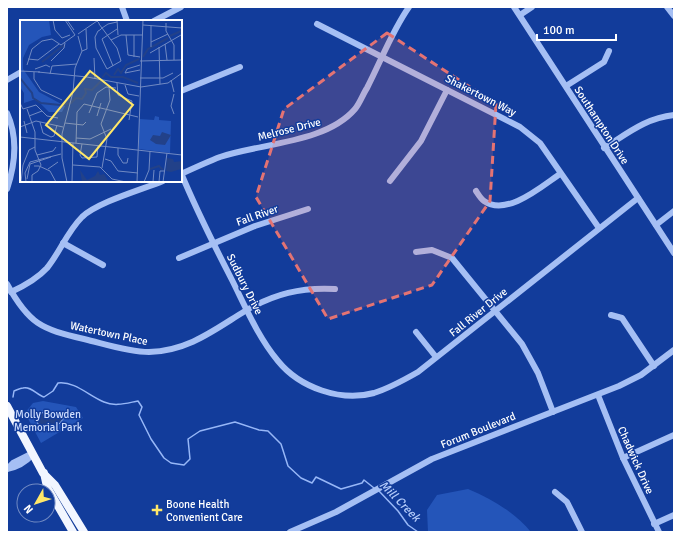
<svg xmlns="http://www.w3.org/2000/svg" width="681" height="539" viewBox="0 0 681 539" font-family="Signika,sans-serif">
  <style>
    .green { fill: #2455b9 }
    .water { fill: #224189; stroke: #97b7f7 }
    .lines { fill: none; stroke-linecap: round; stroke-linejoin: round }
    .stream { stroke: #97b7f7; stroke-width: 1.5 }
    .minor { stroke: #a5bff4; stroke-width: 6 }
    .major { stroke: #f2f6ff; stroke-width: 8 }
    .marked { fill: #e47373; fill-opacity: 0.2; stroke: #e47373; stroke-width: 3; stroke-dasharray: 8 5; stroke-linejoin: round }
    .poi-dot { fill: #ffe768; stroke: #123c9b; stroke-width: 1.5 }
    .labels { text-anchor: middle; stroke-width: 3; stroke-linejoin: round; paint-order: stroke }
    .street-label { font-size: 11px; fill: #fff; stroke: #123c9b }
    .park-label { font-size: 11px; fill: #ceddfe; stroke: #123c9b }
    .poi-label { font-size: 11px; fill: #fff; stroke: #123c9b; text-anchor: start }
    .water-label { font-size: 12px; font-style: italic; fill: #b2cafa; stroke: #123c9b }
    .inset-river { fill: none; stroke: #224189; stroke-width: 2 }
    .inset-road { fill: none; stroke: #718ac3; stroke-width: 1 }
    .view { fill: #ffe768; fill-opacity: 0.15; stroke: #ffe768; stroke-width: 2 }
    .inset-edge { fill: none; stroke: #fff; stroke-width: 2 }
  </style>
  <rect width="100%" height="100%" fill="#123c9b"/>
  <g class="green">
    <polygon points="43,401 76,407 83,418 41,443 25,413 33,403"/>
    <path d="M 468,489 C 492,499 514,512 531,532 L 428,532 L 427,510 L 437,495 Z"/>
  </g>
  <polygon class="water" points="44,412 49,414 60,412 64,418 59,424 47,430 40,427 37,422 38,415"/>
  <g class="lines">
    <g class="stream">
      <path d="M 13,397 L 14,391 C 17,390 20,388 23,388 C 31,386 37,395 44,397 L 53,391 L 58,383 C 75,381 89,396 104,402 C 115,407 127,403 138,401 L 142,407 L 139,415 L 151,439 L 164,458 L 171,463 L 184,465 L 190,459 L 188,439 L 200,431 L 235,422 L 259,430 L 268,431 L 281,444 L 288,466 L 301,478 L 312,483 L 316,477 L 341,489 L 362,483 L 364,480 L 374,488"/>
      <polyline points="379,491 398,511 408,525 418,532"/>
    </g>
    <g class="minor">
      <polyline points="122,7 127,21"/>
      <polyline points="514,7 674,253"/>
      <polyline points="667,7 674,16"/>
      <polyline points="520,15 532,7"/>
      <polyline points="154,21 181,7"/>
      <polyline points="317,24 520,127 540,143 599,228"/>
      <polyline points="7,80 21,72"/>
      <polyline points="566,86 604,62 609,51"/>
      <polyline points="181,91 240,67"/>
      <path d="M 7,113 C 18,137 15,165 7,189"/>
      <path d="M 604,148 C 628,133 646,118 674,115"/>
      <path d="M 181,173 C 196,209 214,245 232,280 C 246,308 258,337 278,361 C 300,388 341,402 374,393 C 390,388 404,380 418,372 L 638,198"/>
      <path d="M 181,174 C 194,168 207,162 220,157 C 262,143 326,143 355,109 C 360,103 363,94 367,88 C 381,61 392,31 409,7"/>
      <polyline points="390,181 421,141 447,90"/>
      <path d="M 476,191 C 478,194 481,199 484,201 C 507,217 542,186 560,174"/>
      <polyline points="656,225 674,211"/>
      <polyline points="63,243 103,265"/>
      <polyline points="416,252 432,250 452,258 522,344 538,373 553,412"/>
      <polyline points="179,258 255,226 308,209"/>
      <path d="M 7,284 C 29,324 41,329 84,339 C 105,344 128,352 149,352 C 188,351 214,330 245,311 C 274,294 301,287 335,289"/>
      <path d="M 11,292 C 24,286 37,279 47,268 C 60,252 67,232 82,217 C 98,202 141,190 163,181"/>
      <polyline points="611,315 622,318 654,366"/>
      <polyline points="416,332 436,357"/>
      <polyline points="598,395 623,458 659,532"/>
      <polyline points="623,458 674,435"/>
      <path d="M 7,469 C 18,467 25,463 33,454"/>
      <polyline points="7,469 13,463 31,454"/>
      <polyline points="555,492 567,502 582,532"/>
      <polyline points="654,524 674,515"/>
      <polyline points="290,532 336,512 432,459 619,386 641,375 674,350"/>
    </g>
    <g class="major">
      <polyline points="7,406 43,473 55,485 84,532"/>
      <polyline points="44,473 47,487 73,532"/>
    </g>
  </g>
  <path class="marked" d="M 387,33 L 496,104 L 490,201 L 432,285 L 328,319 L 256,197 L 284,109 Z"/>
  <path class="poi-dot" d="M155 504h4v4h4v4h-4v4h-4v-4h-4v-4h4z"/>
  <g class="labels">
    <g class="street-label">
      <text transform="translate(481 95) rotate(27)" y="4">Shakertown Way</text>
      <text transform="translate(602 125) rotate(57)" y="4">Southampton Drive</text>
      <text transform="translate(289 129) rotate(-14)" y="4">Melrose Drive</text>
      <text transform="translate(257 215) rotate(-19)" y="4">Fall River</text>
      <text transform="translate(245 284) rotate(63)" y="4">Sudbury Drive</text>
      <text transform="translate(478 312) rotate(-39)" y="4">Fall River Drive</text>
      <text transform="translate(109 333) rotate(12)" y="4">Watertown Place</text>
      <text transform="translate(478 430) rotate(-22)" y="4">Forum Boulevard</text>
      <text transform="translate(636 460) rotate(66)" y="4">Chadwick Drive</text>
    </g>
    <g class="park-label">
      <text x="48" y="418">Molly Bowden<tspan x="48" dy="13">Memorial Park</tspan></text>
    </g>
    <g class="poi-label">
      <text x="166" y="508">Boone Health<tspan x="166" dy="13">Convenient Care</tspan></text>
    </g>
    <g class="water-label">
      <text transform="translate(400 501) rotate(45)" y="4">Mill Creek</text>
    </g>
  </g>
  <g transform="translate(20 20)">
    <rect width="162" height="162" fill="#123c9b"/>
    <path d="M 0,0 L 29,0 L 31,15 L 22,17 L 9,25 L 3,38 L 3,49 L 19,72 L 45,86 L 42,92 L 29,92 L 16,79 L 4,83 L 4,73 L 0,67 ZM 135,96 L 139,97 L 139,100 L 151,101 L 150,133 L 119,129 L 119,99 L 134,100 Z" fill="#2455b9"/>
    <path d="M 142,112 L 151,115 L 145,125 L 136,124 L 130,120 L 133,115 L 140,116 ZM 147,138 L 153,139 L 154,142 L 162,141 L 161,149 L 151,152 L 146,151 ZM 60,150 L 67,160 L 75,156 L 78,151 L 80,155 L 84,154 L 89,162 L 62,162 Z" fill="#224189"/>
    <path class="inset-river" d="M 150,16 L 161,11M 123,37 L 128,29 L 148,18M 22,42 L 44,25M 94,55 L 98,49 L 101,53 L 106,45 L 119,39M 0,58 L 12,73 L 13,78 L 21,83 L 40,85 L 51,83 L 56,78 L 62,79 L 66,73 L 65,69 L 72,70 L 81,61M 82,58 L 86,53 L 91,57 L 103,57 L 118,63M 130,149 L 139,146 L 143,150"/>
    <path class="inset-road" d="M 33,0 L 35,10 L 42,18 L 50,15M 45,0 L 55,15M 47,0 L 54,10M 76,0 L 79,3 L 79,4 L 97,28 L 101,41 L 87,49 L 76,28 L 75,17 L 78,11 L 80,10 L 82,8 L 88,4 L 97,2M 97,0 L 98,15M 146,3 L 146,11 L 154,25 L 154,40M 162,3 L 162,47M 123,5 L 162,8M 58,14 L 77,1M 106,15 L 108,35 L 120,37M 91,20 L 101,15 L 123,15M 131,22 L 148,14M 145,24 L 147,40M 131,27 L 131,5M 139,27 L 140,64M 62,31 L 67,29 L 66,9M 130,33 L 161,15M 114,37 L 114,15M 74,38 L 75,59M 8,39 L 18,40 L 39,24M 31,41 L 44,28 L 45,23M 120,41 L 161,40M 7,45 L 12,29 L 22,21 L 32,19 L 41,25 L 55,15M 93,46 L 82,19 L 97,9M 15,49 L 26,45 L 30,47M 0,51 L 20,52M 14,52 L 14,59 L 21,70 L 42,80M 18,52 L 67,57 L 121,67 L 148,63 L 162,53M 105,53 L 107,49 L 120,45M 105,53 L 120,50M 30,54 L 32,46 L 57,44M 120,58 L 143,58 L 153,53M 151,60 L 154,72M 97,63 L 98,75 L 112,81 L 109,100M 105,65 L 108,74 L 119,76M 154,74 L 151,86 L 154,94M 0,83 L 3,89 L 16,85 L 27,96 L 38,98M 7,89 L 15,112 L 15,130 L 21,145 L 18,151 L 12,155 L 12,162M 69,93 L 77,73 L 86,67 L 96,68M 9,96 L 22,91M 77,96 L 81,83M 4,101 L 7,113M 20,102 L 23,113 L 31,117 L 34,116 L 37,105M 45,103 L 63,105 L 66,102M 0,107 L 16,101 L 43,107M 0,117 L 162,135M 56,118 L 70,119 L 91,109M 56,123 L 57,92 L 64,84 L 118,97M 62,124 L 60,135 L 62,138 L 77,137 L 78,126M 98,128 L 98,135 L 103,143 L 107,143 L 108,138M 17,135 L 33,131 L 36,127M 85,139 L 91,141 L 98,151 L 118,153M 53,145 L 80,147 L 92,159 L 106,162M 14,146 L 19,146 L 30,151 L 36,162M 82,148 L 87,119 L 81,104 L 90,80 L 89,67M 28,149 L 38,142M 7,159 L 10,144 L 31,137M 1,162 L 3,145 L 9,130 L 15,127M 6,162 L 5,153 L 10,142 L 41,134M 47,162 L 42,138 L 42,114 L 53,72 L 55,48 L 62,31 L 58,16M 52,162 L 53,123M 117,162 L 123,0M 124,162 L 129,150 L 130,131M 133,162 L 134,150M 139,162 L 140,151 L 145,151M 143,162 L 147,133"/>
    <path class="view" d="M 70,51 L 113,85 L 69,139 L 26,105 Z"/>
    <rect width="162" height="162" class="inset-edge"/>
  </g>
  <rect width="681" height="539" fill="none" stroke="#ffffff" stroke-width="16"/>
  <g transform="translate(36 503) rotate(231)"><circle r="19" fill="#123c9b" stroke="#718ac3"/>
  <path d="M0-3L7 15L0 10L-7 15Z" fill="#ffe768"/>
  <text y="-6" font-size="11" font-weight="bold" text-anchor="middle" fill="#ffffff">N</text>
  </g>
  <path d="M537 34v6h79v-6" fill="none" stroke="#ffffff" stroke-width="2"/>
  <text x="543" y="34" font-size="12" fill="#ffffff" stroke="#123c9b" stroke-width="3" paint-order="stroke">100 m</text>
</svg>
